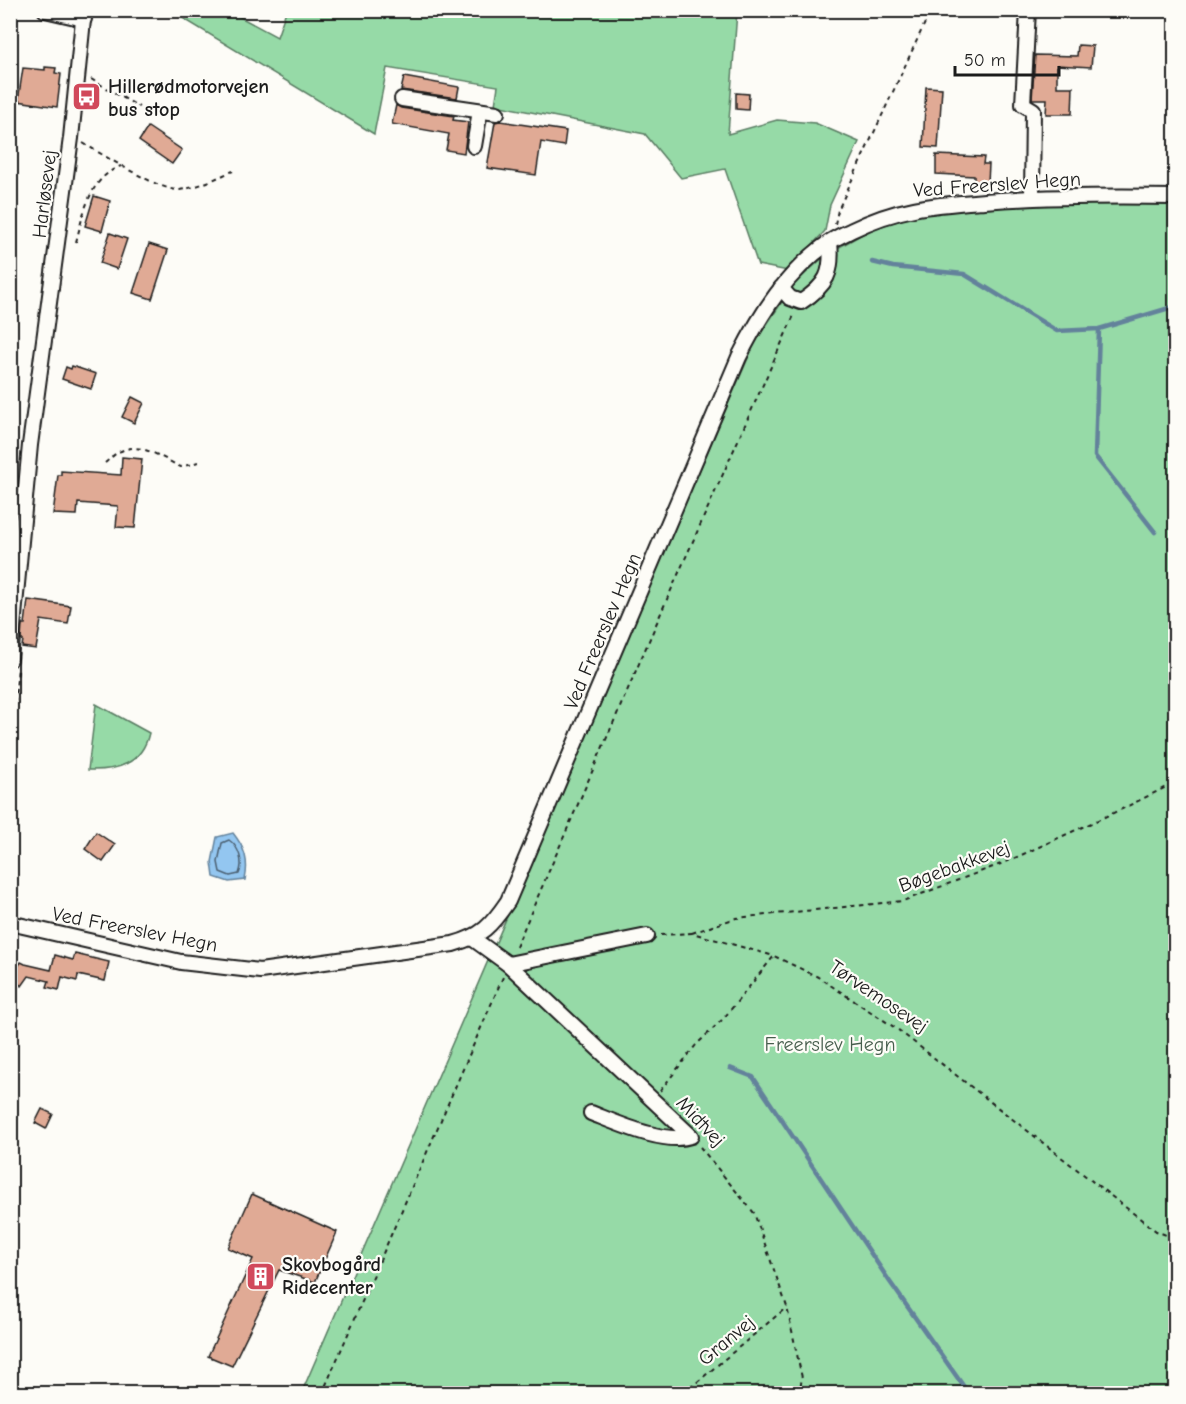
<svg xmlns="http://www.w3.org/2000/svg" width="1186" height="1404" viewBox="0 0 1186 1404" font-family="'Comic Neue',sans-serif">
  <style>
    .green { fill: #96daa7; stroke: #597b62; stroke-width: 1.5 }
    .water { fill: #93c6f0; stroke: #63829b; stroke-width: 1.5 }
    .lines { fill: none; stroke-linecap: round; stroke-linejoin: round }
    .shore { stroke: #4c6071; stroke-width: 1.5 }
    .stream { stroke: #63829b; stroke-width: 4.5 }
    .building { fill: #e0aa95; stroke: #1c1c1c; stroke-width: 1.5 }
    .minor-casing { stroke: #1c1c1c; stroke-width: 18 }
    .path { stroke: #1c1c1c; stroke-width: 2; stroke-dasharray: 4.5 4.5; stroke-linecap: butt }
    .minor { stroke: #fdfcf7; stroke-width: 14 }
    .labels { text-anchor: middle; stroke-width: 4.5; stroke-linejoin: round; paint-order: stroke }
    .poi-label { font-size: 20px; font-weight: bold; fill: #1c1c1c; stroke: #fdfcf7; text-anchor: start }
    .street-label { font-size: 20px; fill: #1c1c1c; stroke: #fdfcf7 }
    .park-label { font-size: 20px; fill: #475e4d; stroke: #fdfcf7 }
  </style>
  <rect width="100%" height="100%" fill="#fdfcf7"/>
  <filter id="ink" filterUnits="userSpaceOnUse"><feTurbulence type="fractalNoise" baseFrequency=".0167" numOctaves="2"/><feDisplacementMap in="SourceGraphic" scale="12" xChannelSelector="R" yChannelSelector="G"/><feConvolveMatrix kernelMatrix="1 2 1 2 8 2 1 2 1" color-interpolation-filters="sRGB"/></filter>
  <g filter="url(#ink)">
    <g class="green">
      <polygon points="171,11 229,11 277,37 286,11 737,11 728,134 777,120 815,123 859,142 830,205 825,231 788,271 758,265 725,169 681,178 645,134 495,105 498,86 387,68 374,134"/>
      <polygon points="1175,202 1175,1393 301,1394 755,342 794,284 827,254 873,228 932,211 1030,204"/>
      <path d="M 96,704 L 149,733 C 142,764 117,771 88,770 Z"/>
    </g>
    <path class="water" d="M 233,833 C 245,848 249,861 245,880 L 229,882 L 214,877 L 212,862 L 217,837 Z"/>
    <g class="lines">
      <path class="shore" d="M 229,840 C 239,847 244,862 239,874 L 230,876 L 220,872 L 218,862 L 222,843 Z"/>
      <g class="stream">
        <polyline points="872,262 893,267 964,274 1057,331 1099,329 1176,306"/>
        <polyline points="1099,329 1095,456 1155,532"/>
        <polyline points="730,1068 753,1077 890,1282 969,1394"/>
      </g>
    </g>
    <g class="building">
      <polygon points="1078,45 1093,46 1091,67 1057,65 1057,87 1073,87 1072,114 1046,114 1047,99 1032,99 1035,55 1077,56"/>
      <polygon points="45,67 56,68 55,73 61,74 57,107 18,101 23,68 45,70"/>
      <polygon points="404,77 459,87 457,98 401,90"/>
      <polygon points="926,87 942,88 938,148 923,147"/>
      <polygon points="736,93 749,94 748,110 736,109"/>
      <polygon points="396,105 401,108 454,116 453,120 468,122 464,153 446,150 449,134 392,124"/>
      <polygon points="500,121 566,131 564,146 541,142 536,175 487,168 495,122"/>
      <polygon points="148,127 182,150 172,164 139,141"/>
      <polygon points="936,155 984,157 983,164 989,164 988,182 974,182 974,176 936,174"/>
      <polygon points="94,196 110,201 102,231 85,226"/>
      <polygon points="110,233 127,239 117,269 100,263"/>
      <polygon points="149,244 168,250 152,299 133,293"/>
      <polygon points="72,366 96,374 91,389 62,379 66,367 71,369"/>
      <polygon points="132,397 144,403 134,423 122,417"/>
      <polygon points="122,457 142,459 135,528 116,527 118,506 78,503 77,515 53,514 58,475 61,475 61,471 121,475"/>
      <polygon points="28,600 71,606 68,624 41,620 36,649 22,647 23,640 21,640 22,624 25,624"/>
      <polygon points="96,832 115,845 103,862 85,849"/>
      <polygon points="75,954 109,962 105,981 78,975 77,981 62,977 59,990 47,987 49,981 29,976 22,986 10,978 21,962 25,964 51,970 55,955 73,960"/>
      <polygon points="42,1109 53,1114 46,1129 35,1123"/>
      <polygon points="252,1194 337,1232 315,1282 279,1270 232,1366 208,1356 253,1259 228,1248"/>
    </g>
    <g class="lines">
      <defs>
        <g id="minor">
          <polyline points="45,10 84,19"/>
          <polyline points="1028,10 1023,104 1033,110 1032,197"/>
          <polyline points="402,99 497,113"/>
          <polyline points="474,146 480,111"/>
          <path d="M 781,288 L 790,298 L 801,302 C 827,285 833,273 830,242"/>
          <polyline points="10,659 30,445 71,138 84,10"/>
          <path d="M 10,923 L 181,962 L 260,971 L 453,944 C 482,936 491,926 508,901 L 739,357 C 761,313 787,272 828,243 C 835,238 844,234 852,230 C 899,207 933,205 984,201 C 1048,196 1112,196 1176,197"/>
          <path d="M 472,938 L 508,964 L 691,1136 C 665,1145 617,1123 591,1113"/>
          <polyline points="508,964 647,936"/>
        </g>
      </defs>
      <use href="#minor" class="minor-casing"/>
      <g class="path">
        <polyline points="91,79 139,107"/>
        <path d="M 83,143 C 102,154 161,192 180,190 C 199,187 216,178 233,171"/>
        <polyline points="835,224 838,210 931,10"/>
        <path d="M 76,242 C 84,212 89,178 121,166"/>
        <path d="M 105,463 C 110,459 115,453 121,451 C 141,441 163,459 181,467 L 198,462"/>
        <polyline points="10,747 18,669"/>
        <polyline points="692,933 736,918 903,901 1006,862 1122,809 1176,782"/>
        <polyline points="661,935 692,933 774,956 818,977 897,1029 1156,1231 1176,1239"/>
        <polyline points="516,947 664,606 795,313"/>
        <polyline points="660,1091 696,1045 724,1018 774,956"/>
        <polyline points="700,1147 754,1213 787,1307 802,1378 799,1394"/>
        <polyline points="322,1394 503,977"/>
        <polyline points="683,1394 787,1307"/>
      </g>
      <use href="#minor" class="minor"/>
    </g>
  </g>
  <defs>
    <symbol id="bus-square" viewBox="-11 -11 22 22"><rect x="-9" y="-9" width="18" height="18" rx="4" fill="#d1495b" stroke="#fdfcf7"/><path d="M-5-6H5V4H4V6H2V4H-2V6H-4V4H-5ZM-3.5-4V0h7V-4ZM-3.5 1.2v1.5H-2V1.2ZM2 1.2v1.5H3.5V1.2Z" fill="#fff"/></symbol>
    <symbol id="building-square" viewBox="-11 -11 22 22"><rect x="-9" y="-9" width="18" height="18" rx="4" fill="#d1495b" stroke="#fdfcf7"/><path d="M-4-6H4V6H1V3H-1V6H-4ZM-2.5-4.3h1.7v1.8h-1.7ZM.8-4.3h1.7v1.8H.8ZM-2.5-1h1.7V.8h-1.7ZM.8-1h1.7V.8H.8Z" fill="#fff"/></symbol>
  </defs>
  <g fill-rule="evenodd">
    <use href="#bus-square" x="70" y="80" width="33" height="33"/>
    <use href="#building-square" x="244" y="1260" width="33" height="33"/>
  </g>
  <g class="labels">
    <g class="poi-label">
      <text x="108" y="93">Hillerødmotorvejen<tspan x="108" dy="23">bus stop</tspan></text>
      <text x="282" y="1271">Skovbogård<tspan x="282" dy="23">Ridecenter</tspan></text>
    </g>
    <g class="street-label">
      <text transform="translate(997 184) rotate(-4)" y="7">Ved Freerslev Hegn</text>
      <text transform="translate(44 194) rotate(-83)" y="7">Harløsevej</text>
      <text transform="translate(602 631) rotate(-67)" y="7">Ved Freerslev Hegn</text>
      <text transform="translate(954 866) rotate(-20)" y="7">Bøgebakkevej</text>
      <text transform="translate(135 929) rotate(11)" y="7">Ved Freerslev Hegn</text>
      <text transform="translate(879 996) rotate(34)" y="7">Tørvemosevej</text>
      <text transform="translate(701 1121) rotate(47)" y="7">Midtvej</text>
      <text transform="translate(726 1340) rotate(-40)" y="7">Granvej</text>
    </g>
    <g class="park-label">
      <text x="830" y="1051">Freerslev Hegn</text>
    </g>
  </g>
  <rect width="1186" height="1404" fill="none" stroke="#fdfcf7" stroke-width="36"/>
  <rect x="18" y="18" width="1150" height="1368" fill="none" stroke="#1c1c1c" stroke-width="2" filter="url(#ink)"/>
  <path d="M955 66v9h104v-9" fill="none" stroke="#1c1c1c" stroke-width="3"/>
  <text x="964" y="66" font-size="18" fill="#1c1c1c" stroke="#fdfcf7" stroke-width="4.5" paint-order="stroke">50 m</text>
</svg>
